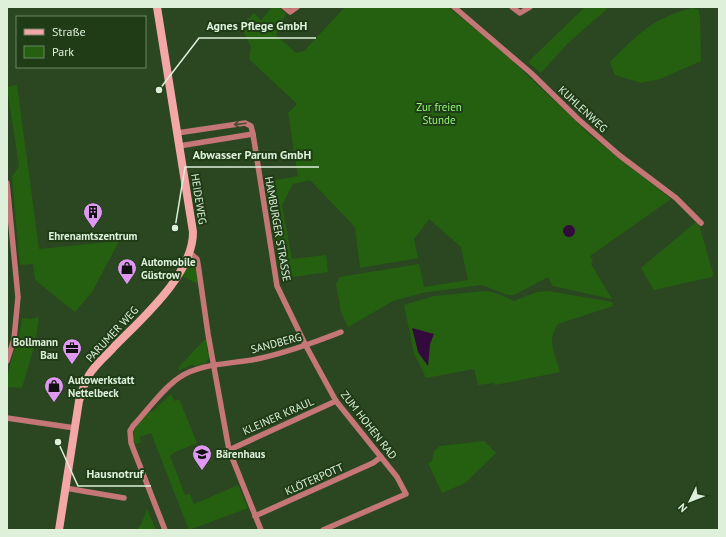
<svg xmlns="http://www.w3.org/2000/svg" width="726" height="537" viewBox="0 0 726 537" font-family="'PT Sans',sans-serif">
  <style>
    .green { fill: #256010 }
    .water { fill: #330a3c }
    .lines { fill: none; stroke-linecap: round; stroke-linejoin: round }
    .street { stroke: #c57778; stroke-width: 5.5 }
    .secondary { stroke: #f3a7a7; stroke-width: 8 }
    .oneway { stroke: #484b2f }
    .labels { text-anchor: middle; stroke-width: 4; stroke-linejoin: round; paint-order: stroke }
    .park-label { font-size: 11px; fill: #95f979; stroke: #1f3c17 }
    .street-label { font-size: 11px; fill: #def0da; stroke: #1f3c17 }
    .poi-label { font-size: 11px; font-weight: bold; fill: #def0da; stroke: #1f3c17; text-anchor: start }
    .leader { fill: none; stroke: #def0da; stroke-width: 1.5 }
    .callout-dot { fill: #def0da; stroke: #1f3c17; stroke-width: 1.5 }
    .callout-label { font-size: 12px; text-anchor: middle; font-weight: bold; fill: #def0da; stroke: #1f3c17; stroke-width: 4; stroke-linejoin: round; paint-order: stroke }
  </style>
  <rect width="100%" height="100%" fill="#2a4721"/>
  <g class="green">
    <path d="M 272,7 L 279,7 L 286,14 L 276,35 L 296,53 L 304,51 L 345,7 L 448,7 L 502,51 L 591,136 L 671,199 L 590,256 L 593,262 L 591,264 L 612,299 L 553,286 L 548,277 L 514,295 C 503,296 492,287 481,285 L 422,293 L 393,301 L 348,327 L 341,312 L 336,284 L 340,277 L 419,264 L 424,287 L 468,280 L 461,247 L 429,219 L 414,239 L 418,258 L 360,268 L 355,227 L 310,180 L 293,184 L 282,205 L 292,259 L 326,255 L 328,272 L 293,277 L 280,276 L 264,182 L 298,176 L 288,113 L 297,104 L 249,59 L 251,47 L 241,26 L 254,13 L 261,20 Z"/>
    <polygon points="585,7 609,7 567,44 541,73 528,62"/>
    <path d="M 692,8 L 698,9 L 700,18 L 701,61 L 660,79 L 641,83 L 615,75 L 610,62 C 638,34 653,18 692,8 Z"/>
    <polygon points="17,85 39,249 119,241 92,292 75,312 35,280 33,264 20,265 12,177 19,166 7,87"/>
    <polygon points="696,222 700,228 713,274 712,277 654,290 641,268"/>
    <polygon points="192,261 195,263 198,284 182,276 189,263"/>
    <path d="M 485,291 L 493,292 L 514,301 L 537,292 L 548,291 L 612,302 L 613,306 L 558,324 C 546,340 555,354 560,372 L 495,385 L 494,383 L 478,385 L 474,369 L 426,378 L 414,353 L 404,305 L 434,296 Z"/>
    <path d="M 39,317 L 35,343 L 22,388 L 7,387 C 7,363 20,342 22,318 L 31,319 Z"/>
    <polygon points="207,337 207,352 209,352 209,357 206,363 194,366 193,364 180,370 178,368"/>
    <path d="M 171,394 L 174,401 L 179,399 L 197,443 L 173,453 L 170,456 L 185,495 L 190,494 L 194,504 L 238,485 L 248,508 L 189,530 L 151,433 L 139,437 L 141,442 L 134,445 C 130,430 139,422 149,411 L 152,412 Z"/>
    <polygon points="484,441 496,453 465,483 442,493 428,463 432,461 434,451 440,446"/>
    <polygon points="147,509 156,530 136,530 141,525"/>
  </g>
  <g class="water">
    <circle cx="569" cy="231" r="6"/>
    <polygon points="412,328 434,334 430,344 428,366 418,352"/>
  </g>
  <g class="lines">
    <g class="street">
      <polyline points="284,7 290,12 297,7"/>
      <polyline points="454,7 531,73 578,119 619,155 676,198 701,223"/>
      <polyline points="512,7 520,13 530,7"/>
      <polyline points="177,133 245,123 251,126 253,134 179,146"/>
      <polyline points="253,134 277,286 306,346 336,401 397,477 406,494 323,530"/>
      <polyline points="7,183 18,297 14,339 7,361"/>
      <polyline points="189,252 197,259 198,264 208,334 229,450 261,530"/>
      <polyline points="7,418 75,428"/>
      <polyline points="229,450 336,401"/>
      <polyline points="65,488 124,498"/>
      <polyline points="255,516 373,463 381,457"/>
      <path d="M 165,530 L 131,443 L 130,431 L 133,426 C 148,410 162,389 180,377 C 201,363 232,364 257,359 C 286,353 313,343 341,332"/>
    </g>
    <path class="secondary" d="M 59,530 L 79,401 C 82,392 84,383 89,375 C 95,365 105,357 113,348 C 141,319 193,275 193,232 L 157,7"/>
  </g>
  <defs><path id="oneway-shaft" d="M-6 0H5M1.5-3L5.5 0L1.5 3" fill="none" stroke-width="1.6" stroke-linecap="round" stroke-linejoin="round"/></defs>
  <use class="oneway" href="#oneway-shaft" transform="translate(240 124) rotate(173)"/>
  <defs>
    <symbol id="building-pin" viewBox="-11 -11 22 30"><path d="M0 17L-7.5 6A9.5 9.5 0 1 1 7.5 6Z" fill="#df98f1" stroke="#1f3c17"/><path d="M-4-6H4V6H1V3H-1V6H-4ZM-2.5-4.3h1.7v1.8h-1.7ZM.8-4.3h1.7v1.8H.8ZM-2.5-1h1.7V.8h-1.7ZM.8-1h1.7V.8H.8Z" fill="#111"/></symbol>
    <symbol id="shop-pin" viewBox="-11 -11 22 30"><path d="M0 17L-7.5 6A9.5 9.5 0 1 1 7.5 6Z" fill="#df98f1" stroke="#1f3c17"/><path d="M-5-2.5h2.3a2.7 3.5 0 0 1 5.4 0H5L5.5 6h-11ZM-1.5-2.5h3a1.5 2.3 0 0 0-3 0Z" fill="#111"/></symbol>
    <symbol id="office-pin" viewBox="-11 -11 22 30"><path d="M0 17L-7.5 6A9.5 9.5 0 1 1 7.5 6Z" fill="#df98f1" stroke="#1f3c17"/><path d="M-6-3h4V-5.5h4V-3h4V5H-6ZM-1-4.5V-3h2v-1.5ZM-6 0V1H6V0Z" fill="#111"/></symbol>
    <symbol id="school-pin" viewBox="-11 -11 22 30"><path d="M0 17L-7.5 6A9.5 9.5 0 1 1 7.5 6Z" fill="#df98f1" stroke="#1f3c17"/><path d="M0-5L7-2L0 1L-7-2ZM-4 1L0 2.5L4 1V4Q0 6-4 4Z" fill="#111"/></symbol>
  </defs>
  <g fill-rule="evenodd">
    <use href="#building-pin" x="82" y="201" width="22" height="30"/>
    <use href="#shop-pin" x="116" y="257" width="22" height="30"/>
    <use href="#office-pin" x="61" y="337" width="22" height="30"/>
    <use href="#shop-pin" x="43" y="375" width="22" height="30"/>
    <use href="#school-pin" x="191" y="443" width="22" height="30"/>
  </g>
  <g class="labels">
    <g class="park-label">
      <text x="439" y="111">Zur freien<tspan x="439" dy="13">Stunde</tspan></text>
    </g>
    <g class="street-label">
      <text transform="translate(583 109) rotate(43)" y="4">KUHLENWEG</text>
      <text transform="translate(199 199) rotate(81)" y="4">HEIDEWEG</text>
      <text transform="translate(278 229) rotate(80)" y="4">HAMBURGER STRASSE</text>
      <text transform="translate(112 334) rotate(-47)" y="4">PARUMER WEG</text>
      <text transform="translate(276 343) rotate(-15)" y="4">SANDBERG</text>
      <text transform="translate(278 416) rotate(-24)" y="4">KLEINER KRAUL</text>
      <text transform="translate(369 425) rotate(52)" y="4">ZUM HOHEN RAD</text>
      <text transform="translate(314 479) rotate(-24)" y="4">KLÖTERPOTT</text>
    </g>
    <g class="poi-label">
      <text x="93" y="240" text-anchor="middle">Ehrenamtszentrum</text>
      <text x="141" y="266">Automobile<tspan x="141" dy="13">Güstrow</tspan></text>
      <text x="58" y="346" text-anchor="end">Bollmann<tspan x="58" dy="13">Bau</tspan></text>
      <text x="68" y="384">Autowerkstatt<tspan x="68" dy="13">Nettelbeck</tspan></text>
      <text x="216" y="458">Bärenhaus</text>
    </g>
  </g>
  <path class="leader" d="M159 90L199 38H316M175 228L185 167H319M58 442L78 486H151"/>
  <g class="callout-dot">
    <circle cx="159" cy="90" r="4"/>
    <circle cx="175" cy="228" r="4"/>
    <circle cx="58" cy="442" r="4"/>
  </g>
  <g class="callout-label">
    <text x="257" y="30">Agnes Pflege GmbH</text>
    <text x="252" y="159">Abwasser Parum GmbH</text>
    <text x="115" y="478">Hausnotruf</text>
  </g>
  <rect width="726" height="537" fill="none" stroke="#def0da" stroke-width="16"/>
  <rect x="16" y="16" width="130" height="52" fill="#1f3c17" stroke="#6b8465"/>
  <rect x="24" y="29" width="20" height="6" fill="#f3a7a7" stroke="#6b8465"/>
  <text x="52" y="36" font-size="12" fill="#def0da">Straße</text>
  <rect x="24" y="46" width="20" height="12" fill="#256010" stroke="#6b8465"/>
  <text x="52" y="56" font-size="12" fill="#def0da">Park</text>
  <g transform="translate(690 501) rotate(227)" stroke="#1f3c17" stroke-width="3" paint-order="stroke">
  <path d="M0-3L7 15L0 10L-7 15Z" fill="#def0da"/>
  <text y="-6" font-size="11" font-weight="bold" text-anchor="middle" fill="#def0da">N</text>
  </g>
</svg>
